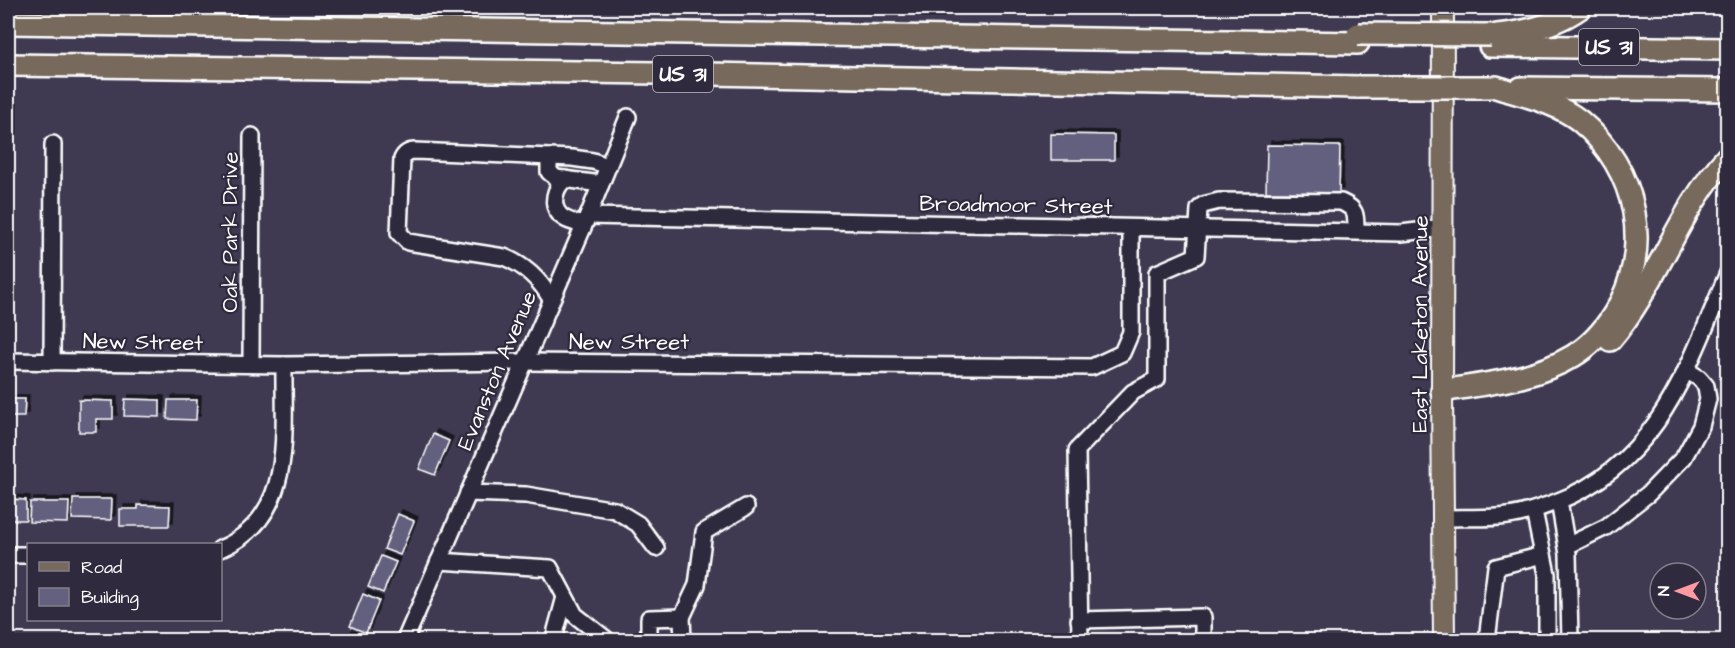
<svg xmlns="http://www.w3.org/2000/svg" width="1735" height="648" viewBox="0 0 1735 648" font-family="'Architects Daughter',sans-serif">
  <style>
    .building { fill: #63617f; stroke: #fff; stroke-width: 1.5; filter: url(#shadow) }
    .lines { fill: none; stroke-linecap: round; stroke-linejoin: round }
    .minor-casing { stroke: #fff; stroke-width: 20 }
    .major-casing { stroke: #fff; stroke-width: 24 }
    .highway-casing { stroke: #fff; stroke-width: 26 }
    .minor { stroke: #2f2a3d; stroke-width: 15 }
    .major { stroke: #77695c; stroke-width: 20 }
    .highway { stroke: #77695c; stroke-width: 21 }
    .highway-bridge-casing { stroke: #fff; stroke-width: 26; stroke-linecap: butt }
    .highway-bridge { stroke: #77695c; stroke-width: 21 }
    .labels { text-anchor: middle; stroke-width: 4.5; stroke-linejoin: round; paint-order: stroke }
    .shield { fill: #2f2a3d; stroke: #c1bfc5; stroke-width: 1.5 }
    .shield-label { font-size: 21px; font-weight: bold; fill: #fff }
    .street-label { font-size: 22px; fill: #fff; stroke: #2f2a3d }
  </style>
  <defs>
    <filter id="shadow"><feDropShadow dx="4" dy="-4" stdDeviation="0" flood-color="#0009"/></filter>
  </defs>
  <rect width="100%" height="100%" fill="#3f3a51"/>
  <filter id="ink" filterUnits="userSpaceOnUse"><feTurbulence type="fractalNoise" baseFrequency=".0167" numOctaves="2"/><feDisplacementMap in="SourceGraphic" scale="12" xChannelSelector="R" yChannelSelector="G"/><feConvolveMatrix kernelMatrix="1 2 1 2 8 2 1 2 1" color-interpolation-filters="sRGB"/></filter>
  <g filter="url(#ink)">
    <g class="building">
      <polygon points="1051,134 1114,135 1114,160 1051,160"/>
      <polygon points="1267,145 1340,146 1339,193 1266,192"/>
      <polygon points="8,399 25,399 24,417 8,417"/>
      <polygon points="125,399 160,400 160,417 124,416"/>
      <polygon points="79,400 113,401 113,419 96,419 96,432 79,432"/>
      <polygon points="168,400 197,400 196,420 167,419"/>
      <polygon points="433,434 449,441 435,475 419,469"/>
      <polygon points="8,499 26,500 26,520 8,520"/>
      <polygon points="73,499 112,499 111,520 72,519"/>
      <polygon points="30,502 69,502 68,523 29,522"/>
      <polygon points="138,505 170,506 169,526 120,526 120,509 138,509"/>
      <polygon points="398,514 414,521 400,555 384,549"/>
      <polygon points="381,556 396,562 383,593 368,587"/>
      <polygon points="363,594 379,601 366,633 350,626"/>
      <polygon points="348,634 364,640 345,640"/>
    </g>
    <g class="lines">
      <defs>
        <g id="minor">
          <polyline points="549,157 549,172 556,178 601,184"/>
          <path d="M 565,179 C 555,188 550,204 560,215 C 566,221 576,223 584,225"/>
          <polyline points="588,216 1401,233 1443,228"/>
          <path d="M 551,299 C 540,280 524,265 504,257 L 408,242 L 399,233 L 402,159 C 405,153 408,151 415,151 L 572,158 L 593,161 L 608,166"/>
          <polyline points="8,361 284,365 524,362 1092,367 1122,353 1131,332 1131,229"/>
          <polyline points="52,362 53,144"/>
          <polyline points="251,364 252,136"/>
          <polyline points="468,493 526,495 615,510 638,524 656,548"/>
          <polyline points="1559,501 1568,554 1570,640"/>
          <polyline points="1534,511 1547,574 1547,640"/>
          <path d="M 1445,518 C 1465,517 1488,519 1508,516 C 1525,514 1540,508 1556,502 C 1660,462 1688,366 1728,273"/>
          <polyline points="1567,546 1606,527 1648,494 1684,457 1701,426 1708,399 1706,386 1699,378 1686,370"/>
          <path d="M 220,549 C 296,517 283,433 284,365"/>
          <polyline points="8,555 28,555"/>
          <polyline points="439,561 550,568 575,615 607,640"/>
          <polyline points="682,617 697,585 704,532 746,507"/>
          <polyline points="1079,620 1203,617 1203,640"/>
          <polyline points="405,640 588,216 628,117"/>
          <polyline points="556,640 556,630 565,597"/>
          <polyline points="649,640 649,618 682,617 683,640"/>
          <path d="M 1080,640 L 1077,450 L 1133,392 L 1157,379 L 1157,273 L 1196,256 L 1199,209 L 1203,205 L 1219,201 L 1341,202 C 1357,209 1356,215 1356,231"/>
          <polyline points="1487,640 1496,567 1543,555"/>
        </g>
        <polyline id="major" points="1443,8 1442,391 1444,640"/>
        <g id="highway">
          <polyline points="8,23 1358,43"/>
          <path d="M 1497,35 C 1527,32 1556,25 1580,8"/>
          <polyline points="1490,46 1728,49"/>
          <polyline points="8,65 658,73 1359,87"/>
          <polyline points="1521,88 1728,90"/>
          <path d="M 1610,340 C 1658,284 1677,211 1728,156"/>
          <path d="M 1442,391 C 1487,383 1533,380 1573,356 C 1590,346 1604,330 1614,314 C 1654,250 1638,169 1580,121 C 1556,102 1525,96 1496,87"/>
        </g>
      </defs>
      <use href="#minor" class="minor-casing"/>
      <use href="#major" class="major-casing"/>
      <use href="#highway" class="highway-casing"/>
      <use href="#minor" class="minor"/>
      <use href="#major" class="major"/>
      <use href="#highway" class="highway"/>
      <defs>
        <g id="highway-bridge">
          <polyline points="1358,34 1491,35"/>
          <polyline points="1359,87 1490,87"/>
        </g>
      </defs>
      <use href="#highway-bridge" class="highway-bridge-casing"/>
      <use href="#highway-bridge" class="highway-bridge"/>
    </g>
  </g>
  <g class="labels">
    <g class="shield">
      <rect x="1579" y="29" width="60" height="36" rx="4.5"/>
      <rect x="653" y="56" width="60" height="36" rx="4.5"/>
    </g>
    <g class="shield-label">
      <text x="1609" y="54">US 31</text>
      <text x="683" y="81">US 31</text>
    </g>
    <g class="street-label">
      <text transform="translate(1016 204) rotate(1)" y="8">Broadmoor Street</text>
      <text transform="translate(229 232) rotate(-90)" y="8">Oak Park Drive</text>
      <text transform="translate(1419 324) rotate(-90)" y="8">East Laketon Avenue</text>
      <text transform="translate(143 341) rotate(1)" y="8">New Street</text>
      <text x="629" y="349">New Street</text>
      <text transform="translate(496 370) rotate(-67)" y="8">Evanston Avenue</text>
    </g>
  </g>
  <rect width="1735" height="648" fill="none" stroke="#2f2a3d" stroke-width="30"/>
  <rect x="15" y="15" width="1705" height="618" fill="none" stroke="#fff" stroke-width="2" filter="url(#ink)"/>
  <rect x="27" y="543" width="195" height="78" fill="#2f2a3d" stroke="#827f8b" stroke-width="1.5"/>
  <rect x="39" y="562" width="30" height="9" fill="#77695c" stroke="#827f8b" stroke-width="1.5"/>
  <text x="81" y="573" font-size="18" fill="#ffffff">Road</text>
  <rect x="39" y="588" width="30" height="18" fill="#63617f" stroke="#827f8b" stroke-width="1.5"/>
  <text x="81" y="603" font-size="18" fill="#ffffff">Building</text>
  <g transform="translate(1678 591) rotate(270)"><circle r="28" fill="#2f2a3d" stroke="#827f8b" stroke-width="1.5"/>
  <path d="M0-4.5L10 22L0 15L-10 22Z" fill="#ff9aa2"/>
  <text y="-9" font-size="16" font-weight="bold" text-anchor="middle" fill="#ffffff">N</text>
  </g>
</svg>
